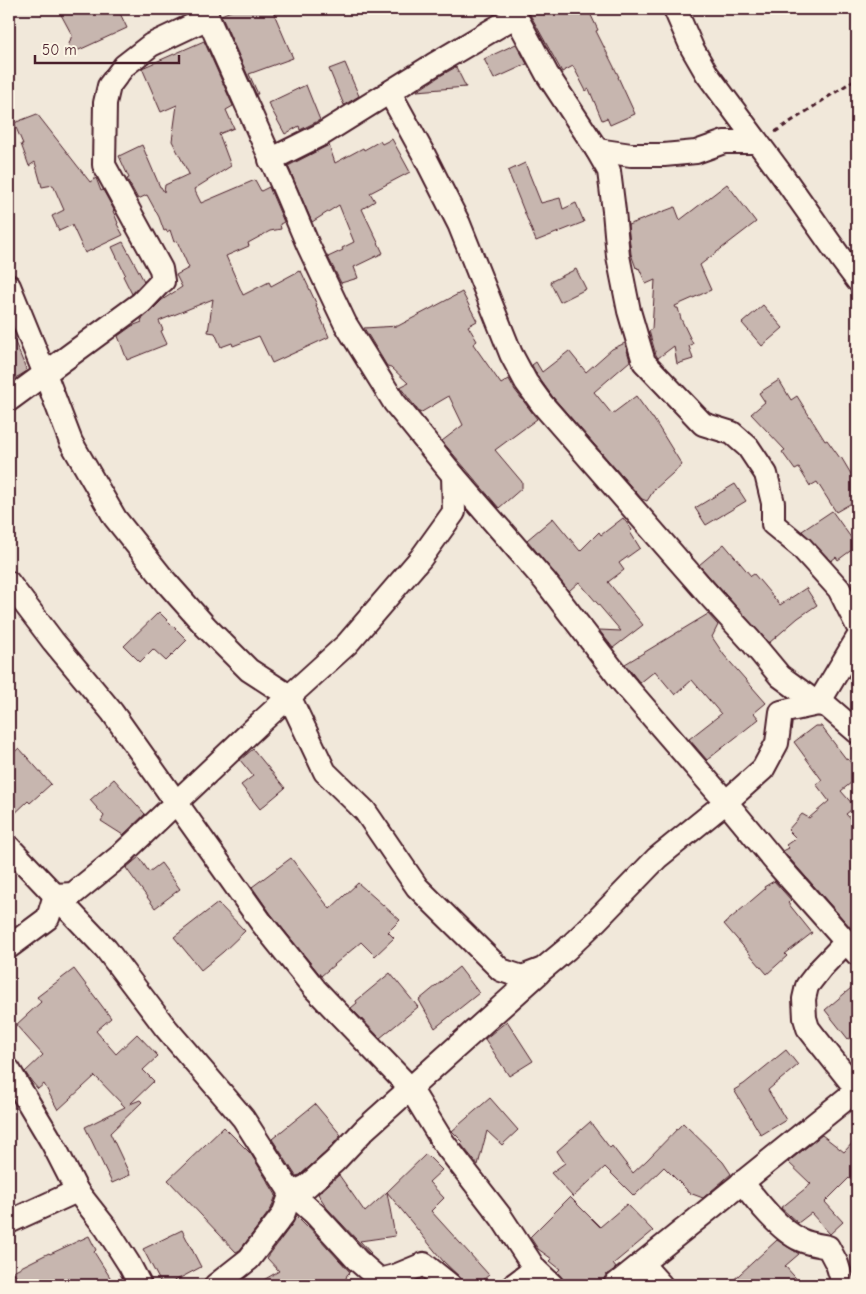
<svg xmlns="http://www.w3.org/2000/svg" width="866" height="1294" viewBox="0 0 866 1294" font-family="'Comic Neue',sans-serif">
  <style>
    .building { fill: #c7b6af; stroke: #4a1f2b }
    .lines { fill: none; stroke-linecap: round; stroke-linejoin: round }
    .street-casing { stroke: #4a1f2b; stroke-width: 26 }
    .path { stroke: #4a1f2b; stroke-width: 3; stroke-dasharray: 5 4; stroke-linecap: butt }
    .street { stroke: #fcf5e5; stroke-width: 22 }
  </style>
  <rect width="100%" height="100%" fill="#f1e8da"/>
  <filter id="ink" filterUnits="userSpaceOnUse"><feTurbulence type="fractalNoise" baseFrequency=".02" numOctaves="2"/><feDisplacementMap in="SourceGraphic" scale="10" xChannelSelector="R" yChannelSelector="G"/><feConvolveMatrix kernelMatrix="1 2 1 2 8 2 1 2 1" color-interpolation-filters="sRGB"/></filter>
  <g filter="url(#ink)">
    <g class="building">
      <polygon points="58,9 118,9 127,28 79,50 68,47 72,35"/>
      <polygon points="236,9 272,9 293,58 249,74 258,94 256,94 221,15"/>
      <polygon points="527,9 588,9 598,30 596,31 619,77 618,77 635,114 610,125 607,118 602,120 589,89 586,91 573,66 562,72"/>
      <polygon points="204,41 233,106 226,110 234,128 219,134 231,166 194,189 201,203 255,180 261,191 269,187 284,222 280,224 281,229 270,231 248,243 249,246 226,256 243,295 269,282 271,286 299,271 299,272 301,271 317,305 316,306 329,337 272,363 259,336 233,346 232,343 221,347 215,333 208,332 213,299 159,321 163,330 161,331 167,344 127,360 118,336 132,326 142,322 141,320 150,312 162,300 182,287 176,275 189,268 177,241 174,242 170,230 167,232 166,230 164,231 159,217 147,195 138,199 127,179 129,178 119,156 142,145 160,187 161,187 164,192 165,185 189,174 172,141 177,105 161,112 142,68"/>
      <polygon points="516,44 527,64 494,79 484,59"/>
      <polygon points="345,63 359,96 344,105 329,69"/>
      <polygon points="456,67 466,87 417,91 440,76"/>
      <polygon points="306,85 320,120 300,130 299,126 285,134 268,103"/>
      <polygon points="37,114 90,182 96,178 101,191 103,190 114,210 113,211 118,223 117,224 123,235 85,253 72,225 59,231 52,216 64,210 53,185 42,187 35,162 29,166 21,144 23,144 14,123"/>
      <polygon points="392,139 410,172 370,193 375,201 362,209 383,253 354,267 358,278 341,283 328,257 343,250 342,248 354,242 339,205 312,222 288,166 329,145 335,163 363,148 364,150 380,141 382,144"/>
      <polygon points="525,163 541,203 560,198 563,209 576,203 584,222 536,241 508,171"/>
      <polygon points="727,184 756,222 700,265 711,290 675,306 676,308 678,308 681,319 693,344 689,346 693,359 677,364 674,346 658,358 656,355 649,331 652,329 655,280 646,284 639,268 638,269 637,267 636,268 631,254 628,225 675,207 680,220"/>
      <polygon points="123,242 144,281 132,294 123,276 125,274 112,247"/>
      <polygon points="576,269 586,289 560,302 550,282"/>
      <polygon points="462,292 477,321 468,326 477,341 473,344 501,384 509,379 515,390 537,419 495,450 522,482 522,488 499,508 442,441 463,425 449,396 420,413 400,387 408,383 391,367 387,366 364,328 398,326"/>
      <polygon points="763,305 783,328 762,346 742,323"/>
      <polygon points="9,328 27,371 19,376 9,381"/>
      <polygon points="625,343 630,361 594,392 612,414 636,396 652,418 653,418 682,465 654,490 647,501 642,499 552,396 537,375 532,365 536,362 542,372 569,351 586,372 612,349"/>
      <polygon points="779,380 791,400 797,396 825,441 827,440 840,458 841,457 857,484 857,500 836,512 817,482 810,486 799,468 795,470 782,452 785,450 751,414 765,402 759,393"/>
      <polygon points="735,484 746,501 706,525 695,508"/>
      <polygon points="832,511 857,546 838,560 836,557 831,561 802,531"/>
      <polygon points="553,518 580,551 599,532 601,535 623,518 632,530 630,532 640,548 619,563 624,570 608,582 643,625 613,648 599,630 621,631 579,582 569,591 527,540"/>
      <polygon points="724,544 751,576 754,574 780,605 806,588 817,605 798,618 769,643 699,565"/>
      <polygon points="159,612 187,640 166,661 153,649 140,662 124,646"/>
      <polygon points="708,614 718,625 712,637 724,655 766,703 754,713 759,719 707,760 689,739 721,714 692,680 675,695 655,671 640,683 625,664"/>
      <polygon points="815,726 821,726 847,760 848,759 857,771 857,778 841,791 855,807 846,814 857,826 857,935 783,851 789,848 786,845 796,838 788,830 802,814 809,818 829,801 816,784 822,780 794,742"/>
      <polygon points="19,748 51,784 30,803 28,801 9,819 9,757"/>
      <polygon points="253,749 285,788 260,809 241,785 253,776 240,760"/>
      <polygon points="114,779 145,814 123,835 101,821 104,816 90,800"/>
      <polygon points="139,857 149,872 161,863 180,889 155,908 126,868"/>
      <polygon points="291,858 330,909 358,883 400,920 388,932 394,938 375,956 361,942 321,976 271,914 252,887"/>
      <polygon points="774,881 791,900 788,903 812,933 785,954 787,956 767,974 724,924 765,889 764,887"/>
      <polygon points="218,903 245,931 223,952 201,970 174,937"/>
      <polygon points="459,967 479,993 435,1028 419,1000"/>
      <polygon points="74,969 111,1018 96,1031 116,1054 137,1034 158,1056 143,1070 154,1081 130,1104 140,1100 142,1102 110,1133 130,1175 112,1183 85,1127 125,1107 95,1076 58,1110 44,1084 38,1089 32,1082 25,1072 43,1055 16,1025 41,1002 37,997"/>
      <polygon points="390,973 418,1007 380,1038 351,1008 357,1003 356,1001"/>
      <polygon points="857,983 857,1045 850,1038 848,1039 825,1010"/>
      <polygon points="507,1021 533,1061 509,1076 485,1039"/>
      <polygon points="786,1050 798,1065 768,1090 786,1120 761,1135 734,1090 744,1084"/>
      <polygon points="490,1098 518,1130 502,1145 487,1131 478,1165 461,1144 463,1142 452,1131"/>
      <polygon points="315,1104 341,1135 326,1152 300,1175 296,1176 272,1139"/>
      <polygon points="590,1122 610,1148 612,1146 633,1173 647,1160 683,1123 723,1162 731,1174 703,1198 687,1192 687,1190 664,1167 634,1196 605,1167 573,1197 551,1173 565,1163 557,1151"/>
      <polygon points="224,1127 251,1154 276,1195 271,1209 240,1250 236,1252 168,1180"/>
      <polygon points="822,1135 844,1152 857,1138 857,1186 849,1178 825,1202 843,1222 830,1234 811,1213 798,1223 781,1208 811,1184 788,1162"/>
      <polygon points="426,1154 442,1170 429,1182 444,1198 431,1211 489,1275 477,1285 468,1285 443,1261 387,1192"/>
      <polygon points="339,1175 365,1212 387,1192 395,1236 360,1241 371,1253 370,1254 327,1208 318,1194"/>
      <polygon points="570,1197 600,1227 627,1204 653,1231 613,1264 616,1268 606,1275 603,1280 602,1285 565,1285 564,1281 557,1272 560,1269 550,1261 552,1259 538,1249 530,1237"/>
      <polygon points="296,1216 307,1227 308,1226 350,1272 347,1275 344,1285 255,1285 279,1271 267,1258 293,1223"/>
      <polygon points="182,1230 201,1267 167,1285 162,1285 143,1249"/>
      <polygon points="89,1236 96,1250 94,1252 115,1285 9,1285 9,1280 16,1276 13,1271 49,1253 50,1254"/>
      <polygon points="777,1240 799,1254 785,1266 802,1285 728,1285"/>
    </g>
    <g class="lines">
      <defs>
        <g id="street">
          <polyline points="204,9 286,193 308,245 345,323 394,402 453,475 545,581 624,684 726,802 778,865 857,954"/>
          <polyline points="512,9 547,74 597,150 609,171 614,211 618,256 629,311 644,362 703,424 732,433 748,447 766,474 773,503 773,524 801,547 839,589 857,625"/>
          <polyline points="675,9 692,48 707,74 782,175 842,260 857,280"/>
          <polyline points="390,93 424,155 459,224 511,354 526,382 542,404 706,592 750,640 780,676 818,704 827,706 857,732"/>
          <polyline points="597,150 631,155 664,155 696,152 724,142 757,142"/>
          <polyline points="270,160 324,133 433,65 516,16"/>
          <polyline points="9,286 45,374 71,442 115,518 166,582 206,627 249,670 289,696 325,772 365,811 417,887 501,970 522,977 543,969 567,949 596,921 657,858 726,802 763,769 777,743 781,712 818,704 857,639"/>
          <polyline points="9,400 141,303 160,283 163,281 161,269 104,165 105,103 109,86 124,66 151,45 208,18"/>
          <polyline points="9,583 53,641 112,712 261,922 315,989 410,1088 443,1142 501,1217 535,1269 552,1285"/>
          <polyline points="9,847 106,949 165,1027 243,1118 291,1193 315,1214 357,1260 380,1280 384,1285"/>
          <polyline points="9,947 48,918 55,895 73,894 121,855 260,723 347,644 421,558 454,512 453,475"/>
          <polyline points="9,1070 53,1144 77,1191 106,1228 129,1264 140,1285"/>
          <path d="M 742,1182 C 756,1200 780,1231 801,1240 C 809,1244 819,1245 828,1247 L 837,1264 L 843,1283"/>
          <polyline points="9,1222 77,1191"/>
          <polyline points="642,1264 661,1285"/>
          <polyline points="216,1285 249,1259 283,1215 291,1193 307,1186 335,1161 365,1129 539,973"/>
          <polyline points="373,1285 380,1280 395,1276 424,1264 450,1285"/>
          <polyline points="516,1285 515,1284 535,1269"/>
          <polyline points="615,1285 857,1090 815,1037 808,1028 805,1018 804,999 807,986 821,968 846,942"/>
        </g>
      </defs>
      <use href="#street" class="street-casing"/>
      <polyline class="path" points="775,132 857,78"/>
      <use href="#street" class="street"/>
    </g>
  </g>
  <rect width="866" height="1294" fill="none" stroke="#fcf5e5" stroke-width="30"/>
  <rect x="15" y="15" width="836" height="1264" fill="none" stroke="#4a1f2b" stroke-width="2" filter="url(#ink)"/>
  <path d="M35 55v8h144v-8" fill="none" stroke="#4a1f2b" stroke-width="2.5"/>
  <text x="42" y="55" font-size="15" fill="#4a1f2b" stroke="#fcf5e5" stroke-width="4" paint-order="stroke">50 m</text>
</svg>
